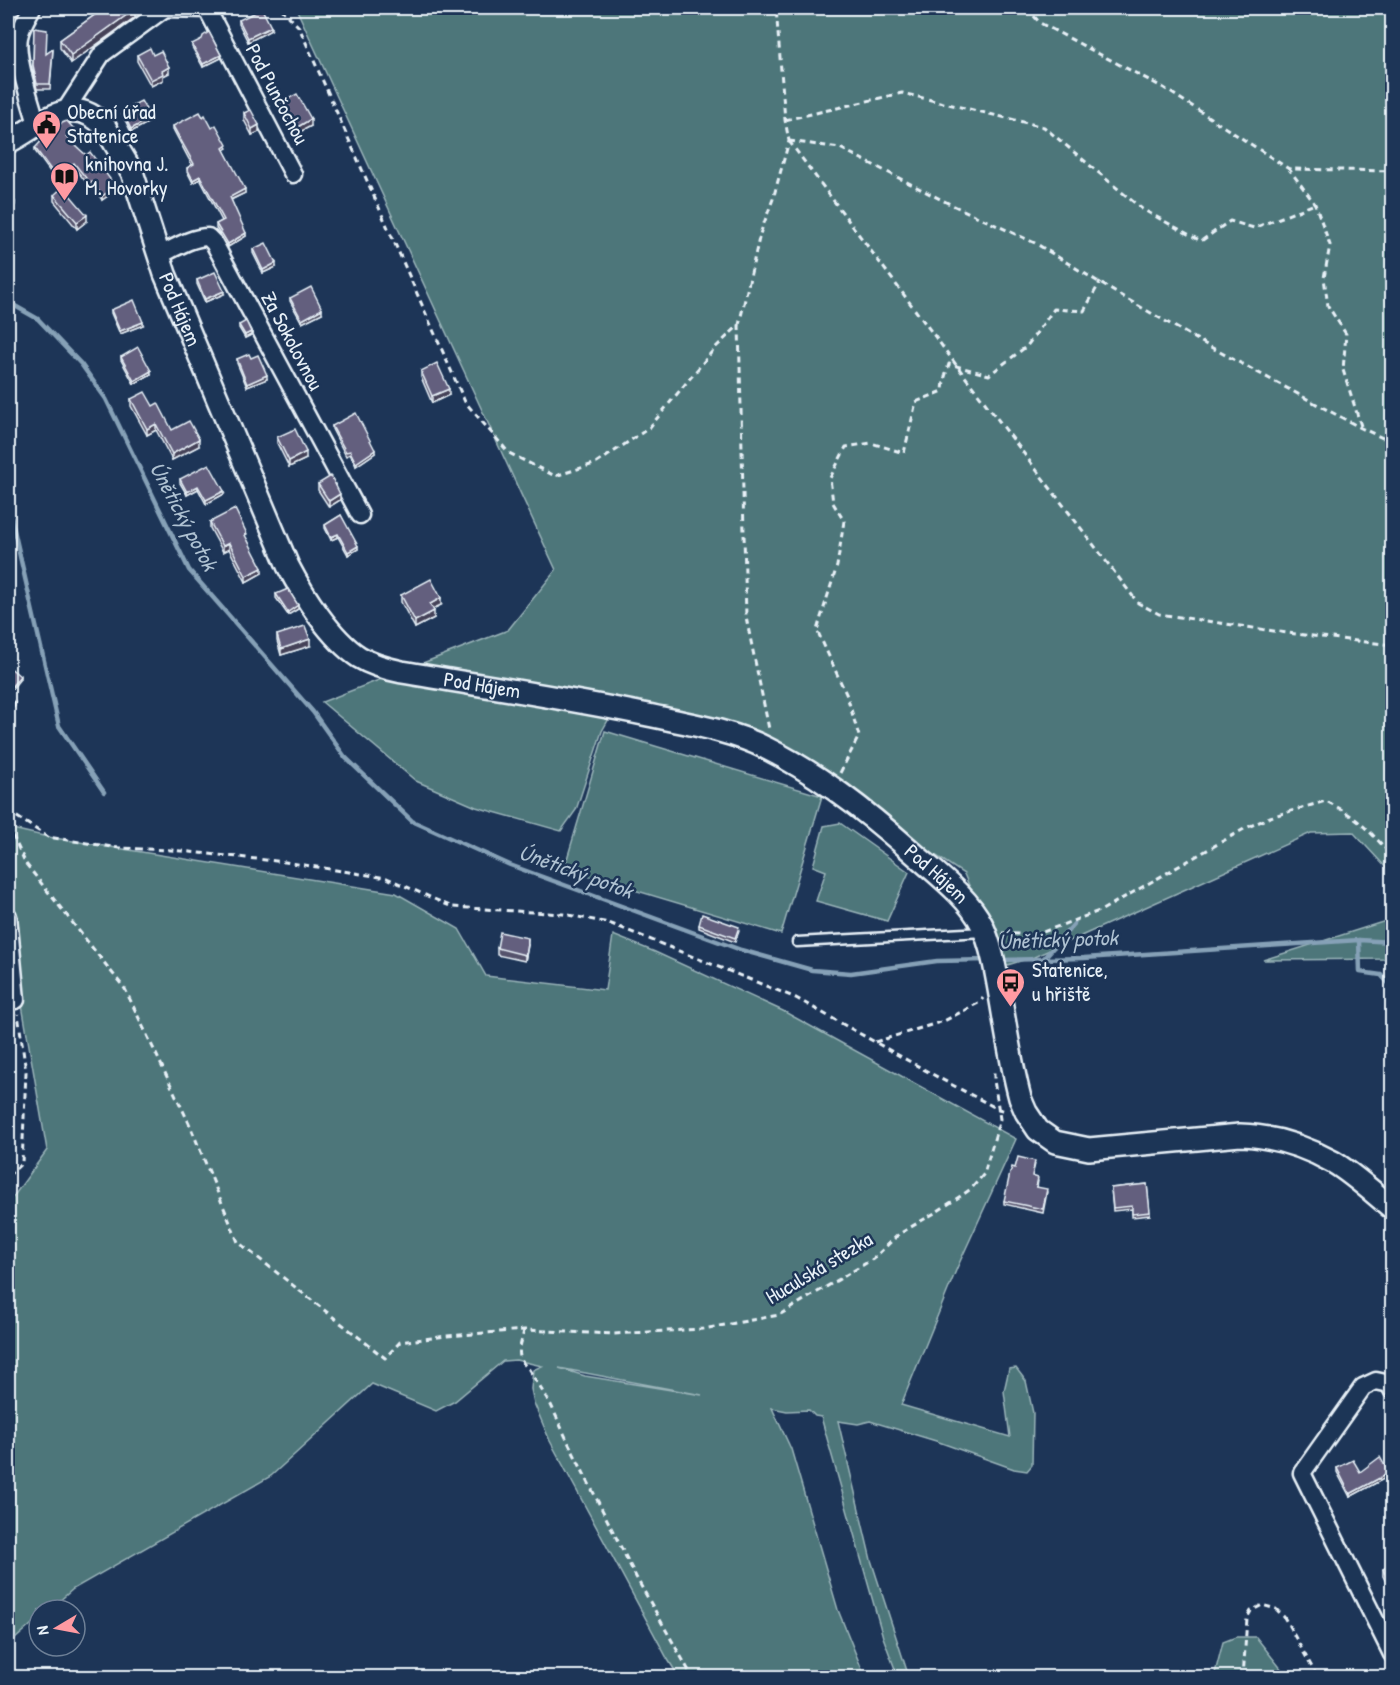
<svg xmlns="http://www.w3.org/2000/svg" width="1400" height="1685" viewBox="0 0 1400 1685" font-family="'Patrick Hand',sans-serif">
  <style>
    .green { fill: #4d767a; stroke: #9ab4b9; stroke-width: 1.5; fill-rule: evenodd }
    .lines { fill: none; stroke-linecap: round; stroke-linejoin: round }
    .stream { stroke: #86a1b7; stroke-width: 4.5 }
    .service-casing { stroke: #e8f1f8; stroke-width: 13 }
    .minor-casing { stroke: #e8f1f8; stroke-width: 21 }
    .tertiary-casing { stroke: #e8f1f8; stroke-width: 26 }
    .path { stroke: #e8f1f8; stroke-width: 3; stroke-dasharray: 6 4.5; stroke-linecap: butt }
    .service { stroke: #1d3557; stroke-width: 8 }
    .minor { stroke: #1d3557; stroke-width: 16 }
    .tertiary { stroke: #1d3557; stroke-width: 21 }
    .wall { fill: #55526c; stroke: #e8f1f8; stroke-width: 1.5 }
    .shaded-wall { fill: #454258; stroke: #e8f1f8; stroke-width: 1.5 }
    .building { fill: #635f7e; stroke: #e8f1f8; stroke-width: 1.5 }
    .labels { text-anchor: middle; stroke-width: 5; stroke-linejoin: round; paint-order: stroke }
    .street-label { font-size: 21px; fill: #e8f1f8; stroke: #1d3557 }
    .poi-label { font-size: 21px; fill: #e8f1f8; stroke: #1d3557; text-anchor: start }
    .water-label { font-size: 22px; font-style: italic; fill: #afc2d2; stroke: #1d3557 }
  </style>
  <rect width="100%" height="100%" fill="#1d3557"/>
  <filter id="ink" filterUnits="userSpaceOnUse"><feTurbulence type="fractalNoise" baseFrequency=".0167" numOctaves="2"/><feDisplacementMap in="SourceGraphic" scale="12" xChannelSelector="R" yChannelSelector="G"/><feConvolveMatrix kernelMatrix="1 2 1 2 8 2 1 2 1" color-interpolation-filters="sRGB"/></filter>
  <g filter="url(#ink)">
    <g class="green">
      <polygon points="296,8 1392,8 1392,874 1353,832 1311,833 1034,957 1004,966 964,874 786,757 619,701 602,731 576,810 561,831 476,807 416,781 322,702 508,630 556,570"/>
      <polygon points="605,731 822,796 781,934 564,869"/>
      <polygon points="840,823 909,872 887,921 816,901 826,871 813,866 824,826"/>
      <path d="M 8,828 L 48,837 L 396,893 L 459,929 L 486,976 L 605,990 L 613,935 L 655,952 L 783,1011 L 1016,1139 L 957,1268 L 901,1405 L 1010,1437 L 1004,1391 L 1009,1369 L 1016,1368 L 1026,1381 L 1033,1413 L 1032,1465 L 1027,1471 L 1014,1469 L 936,1441 L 870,1421 L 858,1424 L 838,1421 L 871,1560 L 909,1677 L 898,1677 L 883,1637 L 821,1417 L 815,1416 L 809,1410 L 787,1411 L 772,1408 L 791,1449 L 838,1610 L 865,1677 L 679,1677 L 667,1658 L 550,1441 L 534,1403 L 531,1389 L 533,1370 L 542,1366 L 516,1360 L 503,1361 L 455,1401 L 436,1411 L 372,1384 L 271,1476 L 73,1589 L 49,1610 L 39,1610 L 39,1618 L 8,1645 L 8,1204 L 47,1150 L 8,924 ZM 559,1368 L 702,1395 L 585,1376 Z"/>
      <polygon points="1392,919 1392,959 1263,960"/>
      <polygon points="1236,1637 1256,1637 1282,1670 1286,1677 1214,1677 1223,1642"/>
    </g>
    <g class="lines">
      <g class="stream">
        <polyline points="8,302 38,319 81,364 106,399 189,570 313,712 345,757 412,821 510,865 741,950 812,970 851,973 937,961 988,960"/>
        <polyline points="8,504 59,726 104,792"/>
        <polyline points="1359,940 1360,972 1381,975 1392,987"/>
        <polyline points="1044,958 1074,924"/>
        <polyline points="1000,960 1084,958 1359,940 1392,942"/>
      </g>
      <defs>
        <polyline id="service" points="797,942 984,932"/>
        <g id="minor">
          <path d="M 32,8 C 27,17 21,26 19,37 C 15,57 31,103 37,124"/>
          <polyline points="165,8 207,9 293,174"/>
          <polyline points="65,111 102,54 165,8"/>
          <path d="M 158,256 C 173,249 191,237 208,237 L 214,243 L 360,515"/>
          <polyline points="8,916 16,1000 8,996"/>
          <polyline points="1392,1390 1390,1384 1376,1381 1363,1387 1302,1473 1392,1654"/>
        </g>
        <g id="tertiary">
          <path id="s1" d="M 8,142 C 40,127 71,89 105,127 L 132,172 L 165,274 L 288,566 C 303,595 331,639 359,657 C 372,665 387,669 402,672 C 484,686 567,698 648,715 C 684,723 734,731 766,748 C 819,774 866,811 910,850 C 933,871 968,896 982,925 C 992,947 996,972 1000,995 C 1006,1029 1011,1064 1020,1098 L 1026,1112 L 1038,1130 L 1055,1142 L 1089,1149 L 1240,1135 C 1274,1136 1304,1146 1333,1162 C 1352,1173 1375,1194 1392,1208"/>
        </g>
      </defs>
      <use href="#service" class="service-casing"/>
      <use href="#minor" class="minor-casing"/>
      <use href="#tertiary" class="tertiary-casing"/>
      <g class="path">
        <polyline points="281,8 299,27 465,402 509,453 555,476 597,463 649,428 715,348 739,325 760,234 773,199 789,141 785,120 776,8"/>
        <polyline points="1027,8 1040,23 1164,88 1289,169"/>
        <polyline points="785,120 902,93 1044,127 1142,209 1201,241 1230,221 1254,228 1315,204"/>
        <polyline points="789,141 957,366 1138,603 1159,614 1287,633 1392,645"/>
        <polyline points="789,141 840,148 950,204 1035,243 1118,294 1205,344 1361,428 1385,439 1392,441"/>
        <polyline points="739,325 746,617 769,729"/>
        <polyline points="1361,426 1343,370 1346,334 1328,306 1324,278 1330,245 1315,204 1289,169 1392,171"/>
        <polyline points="840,773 859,736 847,696 817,630 837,566 844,521 833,503 830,478 846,447 871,443 904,453 916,402 943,391 944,380 949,364 989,375 1027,346 1054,309 1084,311 1100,282"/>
        <polyline points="8,811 48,837 119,848 171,850 285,862 387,878 452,907 563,914 609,923 796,998 941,1079 998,1109 1006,1111"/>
        <polyline points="8,826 26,864 125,989 189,1123 238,1242 385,1358 400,1342 447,1336 524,1330 613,1334 703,1329 779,1315 873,1259 899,1234 938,1211 971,1189 984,1174 1000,1119 994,1080 994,1071"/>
        <path d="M 1002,933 L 1035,935 L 1102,910 L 1244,829 L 1270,817 L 1326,801 C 1356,816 1371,832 1392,856"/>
        <polyline points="875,1042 944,1021 980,1002 983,998"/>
        <polyline points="8,1176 22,1163 26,1072 18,1014"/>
        <path d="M 524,1330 C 522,1344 513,1356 528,1368 L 551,1405 L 568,1442 L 636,1577 L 693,1678"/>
        <polyline points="1243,1678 1247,1618 1251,1611 1262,1605 1276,1609 1284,1617 1318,1678"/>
      </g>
      <use href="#service" class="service"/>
      <use href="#minor" class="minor"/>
      <use href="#tertiary" class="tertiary"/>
    </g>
    <g class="wall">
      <polygon points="135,9 135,17 71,63 60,48 60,40 93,16 93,10"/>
      <polygon points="239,20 271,30 248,42 239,24"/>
      <polygon points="34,28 46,54 53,49 50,89 37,89 33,70"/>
      <polygon points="192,44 221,58 203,67 192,47"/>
      <polygon points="137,55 153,55 169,73 163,76 163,80 151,86 137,61"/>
      <polygon points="282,102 311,126 296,134 282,108"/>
      <polygon points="122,111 151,121 131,132 122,114"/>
      <polygon points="244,113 259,132 252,135 244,120"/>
      <polygon points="203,117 227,148 224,150 245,193 231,200 246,236 228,247 216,228 216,224 222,221 200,179 193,183 187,171 187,168 192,165 173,129 173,126"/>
      <polygon points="74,132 68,138 116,190 102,200 92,185 90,187 74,167 56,180 35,151 35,148"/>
      <polygon points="54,195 87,221 77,229 54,201"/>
      <polygon points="253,249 276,267 263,273 253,253"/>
      <polygon points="197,280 224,294 205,302 197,284"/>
      <polygon points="290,298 322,313 302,323 290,301"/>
      <polygon points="111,310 143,325 120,334 111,313"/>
      <polygon points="239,325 251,335 245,338 239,328"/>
      <polygon points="121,357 151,374 134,384 121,360"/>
      <polygon points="251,358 267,379 247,387 237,363 237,359"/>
      <polygon points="421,371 449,395 432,403 421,377"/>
      <polygon points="131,399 153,406 172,430 199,446 172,460 156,430 147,435 131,406"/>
      <polygon points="332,426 375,453 356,466 350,454 346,456 332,429"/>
      <polygon points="277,437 306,459 289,467 277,443"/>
      <polygon points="180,479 224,494 206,504 198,489 187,495 180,483"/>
      <polygon points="318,484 340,500 329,507 318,490"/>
      <polygon points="341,515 358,549 348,555 338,537 331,540 325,528 325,525"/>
      <polygon points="210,522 247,539 262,573 246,582 229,549 223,552 210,528"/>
      <polygon points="276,594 298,609 288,615 276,598"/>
      <polygon points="401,595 441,605 432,609 434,618 415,628 401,602"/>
      <polygon points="277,635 310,646 281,655 277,641"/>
      <polygon points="699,925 739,931 735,942 699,928"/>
      <polygon points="528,945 525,961 497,955 497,948"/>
      <polygon points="1035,1164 1032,1176 1038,1181 1037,1187 1047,1192 1043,1213 1004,1204 1004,1201"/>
      <polygon points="1147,1184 1150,1215 1132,1217 1132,1209 1113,1211 1111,1188"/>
      <polygon points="1337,1468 1360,1472 1389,1476 1350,1497 1337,1472"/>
      <polygon points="1392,1565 1392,1594 1383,1576 1383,1569"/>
    </g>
    <g class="shaded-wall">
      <polygon points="12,8 14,8 8,19 8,16"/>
      <polygon points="135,9 135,17 71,63 71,55"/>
      <polygon points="271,27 271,30 248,42 248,38"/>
      <polygon points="221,55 221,58 203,67 203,64"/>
      <polygon points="169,67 169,73 163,76 163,80 151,86 151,80 162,71"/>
      <polygon points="14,82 14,85 8,91 8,88"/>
      <polygon points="151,118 151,121 131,132 131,129"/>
      <polygon points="311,119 311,126 296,134 296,128"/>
      <polygon points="259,125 259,132 252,135 252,129"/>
      <polygon points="74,129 74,132 66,140 66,137"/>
      <polygon points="74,163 74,167 56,180 56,177"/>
      <polygon points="200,176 200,179 193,183 193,180"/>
      <polygon points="116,187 116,190 102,200 102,196"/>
      <polygon points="245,189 245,193 230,200 230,197"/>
      <polygon points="15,202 15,205 8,209 8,206"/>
      <polygon points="87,215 87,221 77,229 77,222"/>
      <polygon points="246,233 246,236 228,247 228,244"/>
      <polygon points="276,263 276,267 263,273 263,270"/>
      <polygon points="224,291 224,294 205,302 205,299"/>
      <polygon points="322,309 322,313 302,323 302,320"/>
      <polygon points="143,322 143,325 120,334 120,331"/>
      <polygon points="251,332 251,335 245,338 245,335"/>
      <polygon points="151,371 151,374 134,384 134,381"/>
      <polygon points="267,375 267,379 247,387 247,384"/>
      <polygon points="449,389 449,395 432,403 432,396"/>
      <polygon points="156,424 156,430 147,435 147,429"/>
      <polygon points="199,439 199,446 172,460 172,454"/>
      <polygon points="375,450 375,453 356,466 356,463"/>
      <polygon points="306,452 306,459 289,467 289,461"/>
      <polygon points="198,486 198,489 187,495 187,492"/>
      <polygon points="224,491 224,494 206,504 206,500"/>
      <polygon points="340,494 340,500 329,507 329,501"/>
      <polygon points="338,534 338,537 331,540 331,537"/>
      <polygon points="229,543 229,549 223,552 223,546"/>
      <polygon points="358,546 358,549 348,555 348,552"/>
      <polygon points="262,568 262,573 246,582 246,576"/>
      <polygon points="441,598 441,605 430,610 430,604"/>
      <polygon points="298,605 298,609 288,615 288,612"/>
      <polygon points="434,611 434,618 415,628 415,621"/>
      <polygon points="310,639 310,646 281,655 281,649"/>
      <polygon points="20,676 20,679 8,694 8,691"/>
      <polygon points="15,703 15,706 8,716 8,713"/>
      <polygon points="528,938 528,945 525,961 525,955"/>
      <polygon points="1389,1473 1389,1476 1350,1497 1350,1494"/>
    </g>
    <g class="building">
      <polygon points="8,8 12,8 8,16"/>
      <polygon points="97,8 133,8 135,9 71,55 60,40 96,14 93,10"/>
      <polygon points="262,9 271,27 248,38 239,20"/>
      <polygon points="34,28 47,30 46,54 53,49 50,84 37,84 33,65"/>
      <polygon points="209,32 221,55 203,64 192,44 202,39 203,36"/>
      <polygon points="150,48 153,55 161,51 169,67 162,71 163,74 151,80 137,55"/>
      <polygon points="8,75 14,82 8,88"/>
      <polygon points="297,94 311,119 296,128 282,102"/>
      <polygon points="141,101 151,118 131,129 122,111"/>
      <polygon points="251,110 259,125 252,129 244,113"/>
      <polygon points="200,112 203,117 205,115 212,128 216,125 227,145 223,148 245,189 230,197 246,233 228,244 216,224 224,220 200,176 193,180 187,168 194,164 173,126"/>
      <polygon points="67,121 74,129 66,137 86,155 90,152 116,187 102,196 92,182 90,183 74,163 56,177 35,148 55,126"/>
      <polygon points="63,187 87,215 77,222 54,195"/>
      <polygon points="8,190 15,202 8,206"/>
      <polygon points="266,243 276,263 263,270 253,249"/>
      <polygon points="215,272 224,291 205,299 197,280"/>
      <polygon points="311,287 322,309 302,320 290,298"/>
      <polygon points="134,300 143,322 120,331 111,310"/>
      <polygon points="246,321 251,332 245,335 239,325"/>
      <polygon points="138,347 151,371 134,381 121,357"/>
      <polygon points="249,354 251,358 258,355 267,375 247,384 237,359"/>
      <polygon points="437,363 449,389 432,396 421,371"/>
      <polygon points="145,392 153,406 158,403 172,430 189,421 199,439 172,454 156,424 147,429 131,399"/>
      <polygon points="356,413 375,450 356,463 350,451 346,452 332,426"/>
      <polygon points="295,429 306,452 289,461 277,437"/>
      <polygon points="209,464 224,491 206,500 198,486 187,492 180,479"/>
      <polygon points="331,476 340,494 329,501 318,484"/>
      <polygon points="235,509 247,534 245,535 262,568 246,576 229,543 223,546 210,522"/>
      <polygon points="341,515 358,546 348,552 338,534 331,537 325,525"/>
      <polygon points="431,579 441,598 430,604 434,611 415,621 401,595"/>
      <polygon points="288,589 298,605 288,612 276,594"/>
      <polygon points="305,626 310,639 281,649 277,635"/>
      <polygon points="8,666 20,676 8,691"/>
      <polygon points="8,697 15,703 8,713"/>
      <polygon points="702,914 739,927 735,938 699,925"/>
      <polygon points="500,932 528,938 525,955 497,948"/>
      <polygon points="1018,1157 1035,1161 1032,1176 1038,1178 1036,1187 1047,1189 1043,1209 1004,1201 1010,1173 1012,1167 1015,1168"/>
      <polygon points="1147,1184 1150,1212 1132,1214 1132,1206 1113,1208 1111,1188"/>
      <polygon points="1380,1457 1389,1473 1350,1494 1337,1468 1353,1460 1360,1472"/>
      <polygon points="1392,1565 1392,1588 1383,1569"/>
    </g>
  </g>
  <defs>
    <symbol id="civic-pin" viewBox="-11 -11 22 30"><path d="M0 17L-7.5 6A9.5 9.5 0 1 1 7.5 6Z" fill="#ff9aa2" stroke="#1d3557"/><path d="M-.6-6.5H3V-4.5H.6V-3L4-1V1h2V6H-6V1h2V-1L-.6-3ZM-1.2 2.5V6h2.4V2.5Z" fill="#111"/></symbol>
    <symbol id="library-pin" viewBox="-11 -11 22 30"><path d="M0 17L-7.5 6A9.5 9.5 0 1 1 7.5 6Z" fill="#ff9aa2" stroke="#1d3557"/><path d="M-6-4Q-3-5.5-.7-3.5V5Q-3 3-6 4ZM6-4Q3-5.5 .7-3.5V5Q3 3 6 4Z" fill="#111"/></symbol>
    <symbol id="bus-pin" viewBox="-11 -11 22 30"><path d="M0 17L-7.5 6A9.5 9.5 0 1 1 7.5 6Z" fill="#ff9aa2" stroke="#1d3557"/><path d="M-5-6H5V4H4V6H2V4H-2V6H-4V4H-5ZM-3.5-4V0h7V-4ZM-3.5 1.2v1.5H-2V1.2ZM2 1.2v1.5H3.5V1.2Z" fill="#111"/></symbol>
  </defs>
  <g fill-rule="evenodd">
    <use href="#civic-pin" x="30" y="108" width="33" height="45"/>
    <use href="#library-pin" x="48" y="160" width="33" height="45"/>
    <use href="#bus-pin" x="994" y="966" width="33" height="45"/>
  </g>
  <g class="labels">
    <g class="street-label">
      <text transform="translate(277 94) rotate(62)" y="7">Pod Punčochou</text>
      <text dy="7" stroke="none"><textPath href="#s1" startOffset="308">Pod Hájem</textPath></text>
      <text transform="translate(292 341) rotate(62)" y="7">Za Sokolovnou</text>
      <text dy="7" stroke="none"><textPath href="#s1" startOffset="830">Pod Hájem</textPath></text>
      <text dy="7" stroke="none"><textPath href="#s1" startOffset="1334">Pod Hájem</textPath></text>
      <text transform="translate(819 1268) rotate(-31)" y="7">Huculská stezka</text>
    </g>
    <g class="poi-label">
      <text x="67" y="119">Obecní úřad<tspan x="67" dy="24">Statenice</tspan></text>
      <text x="85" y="171">knihovna J.<tspan x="85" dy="24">M. Hovorky</tspan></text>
      <text x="1032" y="977">Statenice,<tspan x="1032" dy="24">u hřiště</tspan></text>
    </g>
    <g class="water-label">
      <text transform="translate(184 516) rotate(62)" y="8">Únětický potok</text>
      <text transform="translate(576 871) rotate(20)" y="8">Únětický potok</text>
      <text transform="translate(1058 939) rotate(-2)" y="8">Únětický potok</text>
    </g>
  </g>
  <rect width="1400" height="1685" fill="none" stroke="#1d3557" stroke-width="30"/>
  <rect x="15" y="15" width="1370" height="1655" fill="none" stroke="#e8f1f8" stroke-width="2" filter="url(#ink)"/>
  <g transform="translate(57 1628) rotate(260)"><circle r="28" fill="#1d3557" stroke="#6e8097" stroke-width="1.5"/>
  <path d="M0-4.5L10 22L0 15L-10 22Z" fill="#ff9aa2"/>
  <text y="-9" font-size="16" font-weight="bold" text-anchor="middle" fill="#e8f1f8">N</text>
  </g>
</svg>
